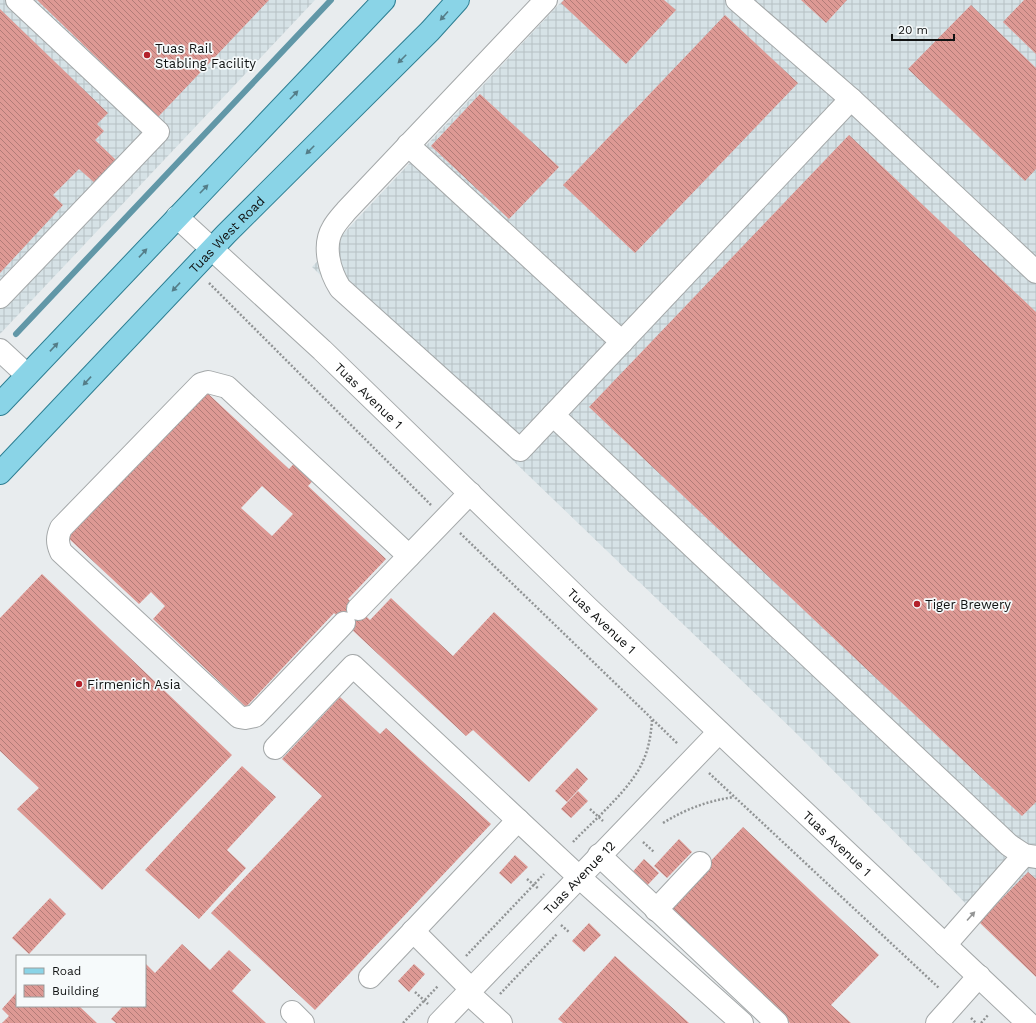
<svg xmlns="http://www.w3.org/2000/svg" width="1036" height="1023" viewBox="0 0 1036 1023" font-family="'Work Sans',sans-serif">
  <style>
    .industrial { fill: url(#industrial-grid) }
    .lines { fill: none; stroke-linecap: round; stroke-linejoin: round }
    .stream { stroke: #6197a7; stroke-width: 6 }
    .building { fill: url(#building-back-hatch); fill-rule: evenodd }
    .minor-casing { stroke: #a4a8a9; stroke-width: 24 }
    .major-casing { stroke: #2d7e92; stroke-width: 24 }
    .path { stroke: #919495; stroke-width: 2.5; stroke-dasharray: 2 2; stroke-linecap: butt }
    .minor { stroke: #fff; stroke-width: 22 }
    .major { stroke: #8ad4e7; stroke-width: 22 }
    .oneway { fill: #547d88 }
    .oneway2 { fill: #949595 }
    .poi-dot { fill: #b3212b; stroke: #f6fafb; stroke-width: 1.5 }
    .labels { text-anchor: middle; stroke-width: 3.5; stroke-linejoin: round; paint-order: stroke }
    .poi-label { font-size: 13px; fill: #111313; stroke: #f6fafb; text-anchor: start }
    .street-label { font-size: 13px; fill: #111313; stroke: #f6fafb }
  </style>
  <defs>
    <pattern id="industrial-grid" width="8" height="8" patternUnits="userSpaceOnUse"><rect width="8" height="8" fill="#d6e2e6"/><path d="M0 4h8M4 0v8" fill="none" stroke="#b7c1c4"/></pattern>
    <pattern id="building-back-hatch" width="6" height="6" patternUnits="userSpaceOnUse"><rect width="6" height="6" fill="#dd9994"/><path d="M-1 5l2 2M0 0l6 6M5-1l2 2" fill="none" stroke="#b27c78"/></pattern>
  </defs>
  <rect width="100%" height="100%" fill="#e8ecee"/>
  <g class="industrial">
    <polygon points="0,0 315,0 0,334"/>
    <polygon points="563,0 1036,0 1036,974 793,730 312,267"/>
  </g>
  <g class="lines">
    <polyline class="stream" points="16,334 331,0"/>
  </g>
  <g class="building">
    <polygon points="37,0 269,0 158,117"/>
    <polygon points="564,0 664,0 676,10 626,64 561,3"/>
    <polygon points="801,0 847,0 826,23"/>
    <polygon points="1024,0 1036,0 1036,54 1003,22"/>
    <polygon points="971,5 1036,68 1036,169 1025,181 908,69"/>
    <polygon points="0,9 108,113 97,124 104,131 95,140 117,161 96,184 79,169 53,195 63,205 0,273"/>
    <polygon points="725,15 798,83 635,253 563,185"/>
    <polygon points="480,94 559,167 509,219 431,146"/>
    <polygon points="849,135 1036,312 1036,802 1022,816 589,407"/>
    <path d="M 203,389 L 289,469 L 300,457 L 319,474 L 308,486 L 386,559 L 348,599 L 370,620 L 391,598 L 453,656 L 494,612 L 598,709 L 529,782 L 473,730 L 466,736 L 334,613 L 246,707 L 153,619 L 165,606 L 151,592 L 139,604 L 65,535 ZM 262,486 L 293,514 L 272,536 L 241,508 Z"/>
    <polygon points="42,574 232,755 102,890 17,809 39,788 0,751 0,618"/>
    <polygon points="340,697 380,734 386,728 491,824 315,1010 211,913 322,796 282,759"/>
    <polygon points="242,766 276,797 227,850 246,868 199,919 145,870"/>
    <polygon points="577,768 588,779 567,802 555,791"/>
    <polygon points="578,791 588,801 571,818 561,809"/>
    <polygon points="743,827 879,955 831,1005 851,1023 790,1023 667,907"/>
    <polygon points="679,839 692,852 667,878 654,866"/>
    <polygon points="515,855 528,867 511,884 499,873"/>
    <polygon points="644,859 659,873 642,891 628,877"/>
    <polygon points="1028,872 1036,879 1036,977 979,922"/>
    <polygon points="50,898 66,914 29,954 12,938"/>
    <polygon points="589,923 601,935 584,952 572,941"/>
    <polygon points="182,944 210,970 229,950 251,970 232,991 266,1023 116,1023 111,1019 123,1006 145,1006 145,963 155,973"/>
    <polygon points="615,956 689,1023 563,1023 558,1019"/>
    <polygon points="414,964 425,974 409,992 398,981"/>
    <polygon points="17,992 17,1006 79,1006 97,1023 2,1023 9,1016 2,1009"/>
  </g>
  <g class="lines">
    <defs>
      <g id="minor">
        <path d="M 546,0 L 347,210 C 342,216 337,221 333,228 C 322,246 330,272 340,288 L 520,450 L 851,99"/>
        <polyline points="737,0 851,99 1036,272"/>
        <polyline points="408,145 622,342"/>
        <path id="s1" d="M 177,217 L 322,350 L 588,608 L 1028,1023"/>
        <polyline points="0,297 158,132 17,0"/>
        <polyline points="0,350 27,375"/>
        <polyline points="553,415 1009,845 1024,855 1036,857"/>
        <polyline points="358,609 470,493"/>
        <path d="M 344,623 L 255,716 L 245,718 L 239,717 L 61,552 C 57,543 57,537 61,528 L 201,384 L 208,382 L 227,387 L 409,556"/>
        <polyline points="275,748 353,666 579,877 742,1023"/>
        <polyline points="599,855 777,1023"/>
        <polyline points="656,910 700,863"/>
        <polyline points="413,931 471,989"/>
        <polyline points="945,945 1024,855"/>
        <polyline points="370,977 518,820"/>
        <polyline points="468,993 501,1023"/>
        <polyline points="292,1012 303,1023"/>
        <path id="s2" d="M 439,1023 L 719,732"/>
        <polyline points="937,1023 979,976"/>
      </g>
      <g id="major">
        <polyline points="0,404 384,0"/>
        <path id="s3" d="M 0,473 L 226,234 L 430,31 L 458,0"/>
      </g>
    </defs>
    <use href="#minor" class="minor-casing"/>
    <use href="#major" class="major-casing"/>
    <g class="path">
      <polyline points="209,283 431,505"/>
      <polyline points="460,533 678,744"/>
      <polyline points="709,773 939,988"/>
      <polyline points="590,809 603,821"/>
      <path d="M 663,823 C 686,809 707,801 734,797"/>
      <path d="M 573,842 C 593,821 632,788 643,761 C 649,748 651,734 652,720"/>
      <polyline points="643,842 654,852"/>
      <polyline points="527,879 539,889"/>
      <polyline points="561,925 569,932"/>
      <polyline points="466,956 544,874"/>
      <polyline points="415,992 428,1004"/>
      <polyline points="500,994 557,934"/>
      <polyline points="971,1018 976,1023"/>
      <polyline points="403,1023 438,986"/>
      <polyline points="981,1023 989,1014"/>
    </g>
    <use href="#minor" class="minor"/>
    <use href="#major" class="major"/>
  </g>
  <defs><path id="oneway-solid" d="M-6-.8H1V-3.2L6.5 0L1 3.2V.8H-6Z"/></defs>
  <g class="oneway">
    <use href="#oneway-solid" transform="translate(444 16) rotate(132)"/>
    <use href="#oneway-solid" transform="translate(402 59) rotate(135)"/>
    <use href="#oneway-solid" transform="translate(294 95) rotate(-46)"/>
    <use href="#oneway-solid" transform="translate(310 150) rotate(135)"/>
    <use href="#oneway-solid" transform="translate(204 189) rotate(-46)"/>
    <use href="#oneway-solid" transform="translate(143 253) rotate(-47)"/>
    <use href="#oneway-solid" transform="translate(176 287) rotate(133)"/>
    <use href="#oneway-solid" transform="translate(54 347) rotate(-47)"/>
    <use href="#oneway-solid" transform="translate(87 381) rotate(133)"/>
  </g>
  <use class="oneway2" href="#oneway-solid" transform="translate(971 916) rotate(-48)"/>
  <g class="poi-dot">
    <circle cx="147" cy="55" r="4"/>
    <circle cx="917" cy="604" r="4"/>
    <circle cx="79" cy="684" r="4"/>
  </g>
  <g class="labels">
    <g class="poi-label">
      <text x="155" y="53">Tuas Rail<tspan x="155" dy="15">Stabling Facility</tspan></text>
      <text x="925" y="609">Tiger Brewery</text>
      <text x="87" y="689">Firmenich Asia</text>
    </g>
    <g class="street-label">
      <text dy="5" stroke="none"><textPath href="#s3" startOffset="329">Tuas West Road</textPath></text>
      <text dy="5" stroke="none"><textPath href="#s1" startOffset="262">Tuas Avenue 1</textPath></text>
      <text dy="5" stroke="none"><textPath href="#s1" startOffset="586">Tuas Avenue 1</textPath></text>
      <text dy="5" stroke="none"><textPath href="#s1" startOffset="910">Tuas Avenue 1</textPath></text>
      <text dy="5" stroke="none"><textPath href="#s2" startOffset="202">Tuas Avenue 12</textPath></text>
    </g>
  </g>
  <rect x="16" y="955" width="130" height="52" fill="#f6fafb" stroke="#9a9e9e"/>
  <rect x="24" y="968" width="20" height="6" fill="#8ad4e7" stroke="#9a9e9e"/>
  <text x="52" y="975" font-size="12" fill="#111313">Road</text>
  <rect x="24" y="985" width="20" height="12" fill="url(#building-back-hatch)" stroke="#9a9e9e"/>
  <text x="52" y="995" font-size="12" fill="#111313">Building</text>
  <path d="M892 34v6h62v-6" fill="none" stroke="#111313" stroke-width="2"/>
  <text x="898" y="34" font-size="12" fill="#111313" stroke="#f6fafb" stroke-width="3" paint-order="stroke">20 m</text>
</svg>
